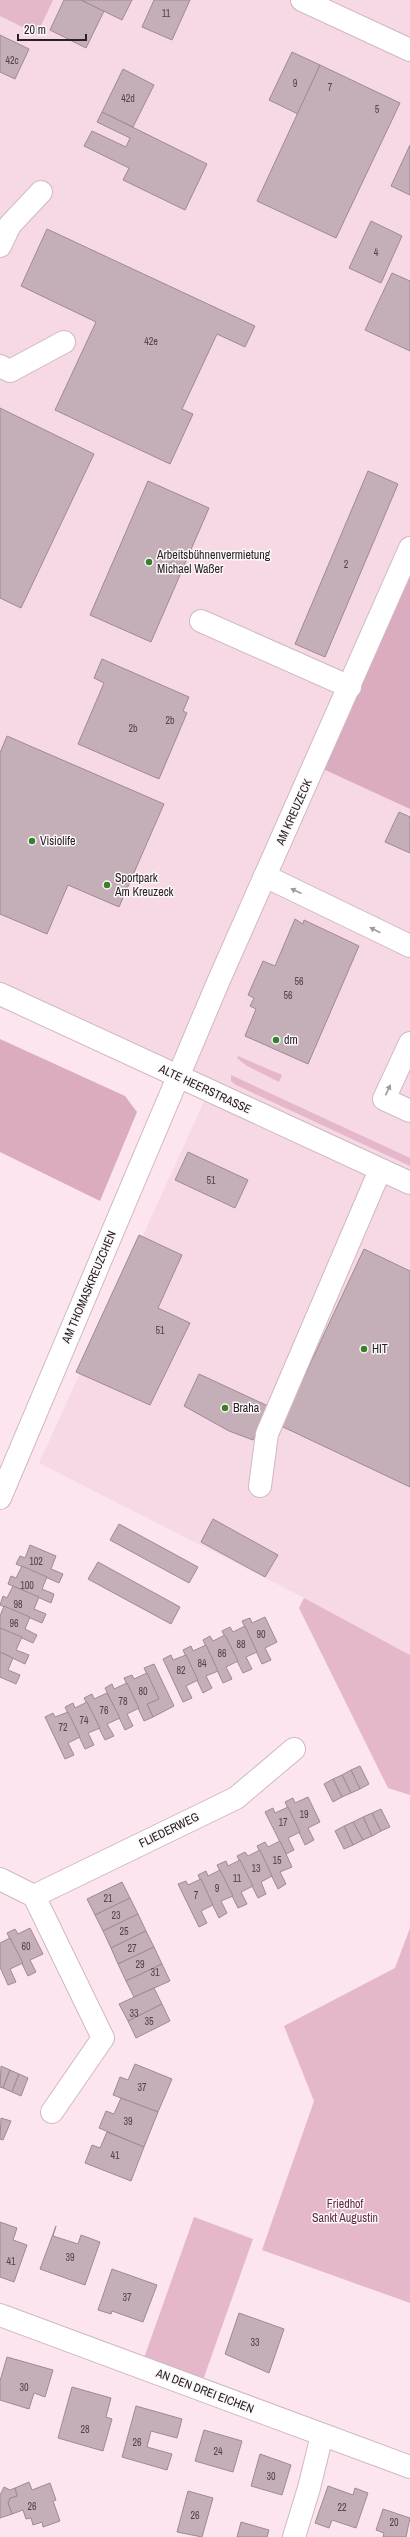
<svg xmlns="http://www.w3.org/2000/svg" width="410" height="2537" viewBox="0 0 410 2537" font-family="'Archivo Narrow',sans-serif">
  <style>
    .built { fill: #f7d8e5 }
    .green { fill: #e4b7ca }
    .forest { fill: #dbabc0 }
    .building { fill: #c4aeb7; stroke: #9f8a93 }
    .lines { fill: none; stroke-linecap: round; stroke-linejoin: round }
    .minor-casing { stroke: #d0b9c2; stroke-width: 24 }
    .minor { stroke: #fff; stroke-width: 22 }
    .oneway { fill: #9f9b9c }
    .poi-dot { fill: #378129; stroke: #fcf8fa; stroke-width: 1.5 }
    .labels { text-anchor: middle; stroke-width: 3; stroke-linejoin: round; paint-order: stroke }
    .number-label { font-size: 10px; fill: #504449 }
    .poi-label { font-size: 12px; fill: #292124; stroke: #fcf8fa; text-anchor: start }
    .street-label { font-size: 12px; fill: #292124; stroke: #fcf8fa }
    .park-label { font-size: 12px; fill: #622946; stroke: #fcf8fa }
  </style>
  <rect width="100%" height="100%" fill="#fce5ee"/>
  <polygon class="built" points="0,0 410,0 410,577 323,769 410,809 410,1655 289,1590 39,1463 207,1095 0,999"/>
  <g class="green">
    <polygon points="0,0 53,0 37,34 0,16"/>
    <polygon points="238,1056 282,1075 279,1082 247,1066 237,1058"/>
    <polygon points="231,1075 410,1158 410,1166 236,1085 231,1081"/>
    <polygon points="304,1598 410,1655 410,1795 388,1788 299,1608"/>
    <polygon points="410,1928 410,2303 262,2250 314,2101 284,2026 395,1968"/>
    <polygon points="194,2217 253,2239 203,2380 144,2358"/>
  </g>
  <g class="forest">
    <polygon points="410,577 410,809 323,769"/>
    <polygon points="0,1039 125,1096 137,1112 100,1201 0,1152"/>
  </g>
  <g class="building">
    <polygon points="64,0 81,0 104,11 86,48 50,30"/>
    <polygon points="81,0 132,0 122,20"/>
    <polygon points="154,0 190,0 172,40 142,27"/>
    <polygon points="0,35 29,49 15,79 0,72"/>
    <polygon points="292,52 320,65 298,114 269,100"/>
    <polygon points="320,65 400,103 336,238 257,201"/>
    <polygon points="123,69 154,85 133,127 102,112"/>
    <polygon points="102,112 207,164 185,210 123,180 129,168 84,146 92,131 126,147 130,138 97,122"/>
    <polygon points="410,145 410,195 391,186"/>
    <polygon points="371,221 402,236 381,283 349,268"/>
    <polygon points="47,229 255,326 245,347 217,334 182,409 193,414 170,464 55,410 96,322 21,286"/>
    <polygon points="392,273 410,281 410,351 365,330"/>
    <polygon points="0,408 94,454 21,608 0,598"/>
    <polygon points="368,471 398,484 325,657 295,644"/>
    <polygon points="148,481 209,508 151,642 90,615"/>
    <polygon points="102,659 189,697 183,711 187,713 159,779 78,744 104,683 94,678"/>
    <polygon points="7,736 164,804 119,907 68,885 47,934 0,914 0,753"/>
    <polygon points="399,812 410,817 410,853 385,842"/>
    <polygon points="295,919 303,924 304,920 359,946 308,1064 245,1036 256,1009 250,1006 254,998 248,995 263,961 275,966"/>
    <polygon points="188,1152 248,1180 235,1208 175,1180"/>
    <polygon points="139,1235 182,1255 158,1308 190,1323 150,1405 76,1372"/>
    <polygon points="364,1249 410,1271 410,1487 281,1426"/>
    <polygon points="199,1374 268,1406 253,1440 229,1431 184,1406"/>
    <polygon points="213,1519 278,1555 265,1577 201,1542"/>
    <polygon points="119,1524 198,1567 189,1583 110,1540"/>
    <polygon points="30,1545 56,1556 51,1569 63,1574 59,1583 16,1564 20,1556 25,1558"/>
    <polygon points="98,1562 180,1607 171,1624 88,1579"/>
    <polygon points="22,1566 47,1577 42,1589 54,1594 51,1603 8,1584 11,1576 16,1578"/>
    <polygon points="13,1586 39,1597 34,1609 46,1614 42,1623 0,1605 3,1596 7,1598"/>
    <polygon points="4,1606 30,1617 25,1629 37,1635 33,1643 0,1628 0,1616"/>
    <polygon points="265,1617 277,1642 265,1648 271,1660 262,1664 242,1621 250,1618 252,1623"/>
    <polygon points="245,1626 257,1652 246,1657 252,1669 243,1673 222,1631 230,1627 233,1632"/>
    <polygon points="0,1628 22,1637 16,1650 29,1655 25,1664 0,1652"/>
    <polygon points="225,1635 238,1661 226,1667 232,1679 223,1683 203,1640 210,1636 213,1641"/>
    <polygon points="206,1645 218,1671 206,1676 212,1688 203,1693 183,1650 191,1646 193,1651"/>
    <polygon points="0,1652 13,1658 8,1670 20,1675 16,1684 0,1677"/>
    <polygon points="171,1655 173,1660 186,1655 198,1680 186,1686 192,1698 183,1702 163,1659"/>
    <polygon points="154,1664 174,1706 153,1717 147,1704 159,1699 144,1668"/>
    <polygon points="147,1673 159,1699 147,1704 153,1717 144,1721 124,1678 132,1675 134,1679"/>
    <polygon points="127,1683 139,1708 127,1714 133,1726 125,1730 105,1688 112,1684 114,1689"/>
    <polygon points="107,1693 120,1718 107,1724 114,1736 105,1740 84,1698 92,1694 94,1699"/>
    <polygon points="87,1702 100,1728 88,1733 94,1745 85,1749 65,1707 73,1703 75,1708"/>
    <polygon points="68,1712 80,1737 68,1743 74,1755 65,1759 45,1717 53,1713 55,1717"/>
    <polygon points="360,1766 369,1784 360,1789 351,1770"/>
    <polygon points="351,1770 360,1789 351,1793 342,1775"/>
    <polygon points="342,1775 351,1793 342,1797 333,1779"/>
    <polygon points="333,1779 342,1797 333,1802 324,1784"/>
    <polygon points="308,1797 320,1822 308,1828 314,1840 305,1845 285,1802 293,1798 295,1803"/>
    <polygon points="288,1807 300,1832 288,1838 294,1850 286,1854 265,1812 273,1808 275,1813"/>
    <polygon points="381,1809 390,1827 381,1831 372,1813"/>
    <polygon points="372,1813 381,1831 372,1836 363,1817"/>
    <polygon points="363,1817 372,1836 363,1840 353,1822"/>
    <polygon points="353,1822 363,1840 353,1845 344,1826"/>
    <polygon points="344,1826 353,1845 344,1849 335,1831"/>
    <polygon points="280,1841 292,1867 280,1872 286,1884 278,1889 257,1846 265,1842 268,1847"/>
    <polygon points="260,1850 272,1876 261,1882 266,1894 258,1898 237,1856 245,1852 248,1856"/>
    <polygon points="240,1860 253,1886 241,1892 247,1904 238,1908 217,1865 226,1861 228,1866"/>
    <polygon points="220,1870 233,1896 221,1901 227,1913 219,1918 198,1875 206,1871 208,1876"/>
    <polygon points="201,1879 213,1905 201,1911 207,1923 199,1927 178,1884 186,1881 188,1885"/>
    <polygon points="122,1882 130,1898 95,1915 87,1899"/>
    <polygon points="130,1898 138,1914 103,1931 95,1915"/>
    <polygon points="138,1914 146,1931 111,1948 103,1931"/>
    <polygon points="30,1928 43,1954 30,1960 36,1972 28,1976 7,1933 15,1929 18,1934"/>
    <polygon points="146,1931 154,1947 118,1964 111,1948"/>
    <polygon points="10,1938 23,1963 10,1969 16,1982 8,1985 0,1967 0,1943"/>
    <polygon points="154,1947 162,1964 126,1981 118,1964"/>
    <polygon points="162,1964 170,1981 134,1997 126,1981"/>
    <polygon points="154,1988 162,2004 128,2021 119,2004"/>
    <polygon points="162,2004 170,2021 136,2038 128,2021"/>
    <polygon points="135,2064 172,2079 158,2112 113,2095 120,2077 128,2080"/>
    <polygon points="1,2066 10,2070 3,2088 0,2087"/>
    <polygon points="10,2070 19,2074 12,2092 3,2088"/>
    <polygon points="19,2074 28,2078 21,2096 12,2092"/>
    <polygon points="121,2098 158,2112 144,2147 99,2128 106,2111 114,2114"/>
    <polygon points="1,2118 11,2121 3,2140 0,2139"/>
    <polygon points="107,2132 144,2147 131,2181 85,2163 92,2145 100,2148"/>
    <polygon points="0,2222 17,2228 13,2240 27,2245 14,2282 0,2277"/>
    <polygon points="56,2226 53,2236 78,2244 81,2235 100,2242 85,2285 40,2269"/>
    <polygon points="112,2269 157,2285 143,2322 112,2311 111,2314 98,2310"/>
    <polygon points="239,2313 284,2329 269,2373 225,2354"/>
    <polygon points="7,2357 53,2370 45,2397 34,2393 29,2409 0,2400 0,2381"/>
    <polygon points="72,2387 111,2398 106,2417 112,2419 103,2451 58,2438"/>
    <polygon points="136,2406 182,2419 177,2438 151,2431 147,2447 172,2454 167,2470 122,2457"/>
    <polygon points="204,2430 242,2441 233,2472 195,2461"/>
    <polygon points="260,2454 291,2465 282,2495 251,2486"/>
    <polygon points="29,2482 32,2490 50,2483 56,2500 53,2501 60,2521 43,2527 42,2522 33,2525 31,2518 26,2519 23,2510 12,2514 8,2503 10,2498 17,2496 15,2488"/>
    <polygon points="328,2486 353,2495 355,2488 368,2493 356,2528 332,2520 329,2528 315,2523"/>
    <polygon points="4,2487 10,2490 15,2488 17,2496 10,2498 8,2503 12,2514 0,2518 0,2495"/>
    <polygon points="188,2491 213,2498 202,2537 177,2532"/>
    <polygon points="383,2509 410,2518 406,2537 383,2537 384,2533 376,2530"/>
    <polygon points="241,2522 269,2530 267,2537 237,2537"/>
  </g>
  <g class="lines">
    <defs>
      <g id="minor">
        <polyline points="302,0 410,50"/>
        <polyline points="0,246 10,225 41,192"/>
        <polyline points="0,366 10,371 64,342"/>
        <polyline points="201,621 350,687"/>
        <polyline points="265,876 410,946"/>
        <polyline points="0,994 410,1183"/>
        <polyline points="410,1043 384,1099 410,1111"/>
        <polyline points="260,1486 267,1434 380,1170"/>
        <polyline points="0,1498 219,980 410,548"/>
        <polyline points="0,1879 34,1896 103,2038 52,2112"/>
        <polyline points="34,1896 236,1798 294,1749"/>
        <polyline points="0,2315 410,2467"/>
        <polyline points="294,2537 309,2488 322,2435"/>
      </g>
    </defs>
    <use href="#minor" class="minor-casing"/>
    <use href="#minor" class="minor"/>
  </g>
  <defs><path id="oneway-solid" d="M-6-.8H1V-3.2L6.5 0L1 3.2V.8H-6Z"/></defs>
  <g class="oneway">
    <use href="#oneway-solid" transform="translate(296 891) rotate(-155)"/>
    <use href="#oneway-solid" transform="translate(375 930) rotate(-153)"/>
    <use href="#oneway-solid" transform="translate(388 1090) rotate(-65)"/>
  </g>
  <g class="poi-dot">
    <circle cx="149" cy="562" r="4"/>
    <circle cx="32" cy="841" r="4"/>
    <circle cx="107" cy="885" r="4"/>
    <circle cx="276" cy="1040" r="4"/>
    <circle cx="364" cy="1349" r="4"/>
    <circle cx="225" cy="1408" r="4"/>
  </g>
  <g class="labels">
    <g class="number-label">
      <text x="166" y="17">11</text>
      <text x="12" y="64">42c</text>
      <text x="295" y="87">9</text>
      <text x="330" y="91">7</text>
      <text x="128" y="102">42d</text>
      <text x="377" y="113">5</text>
      <text x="376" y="256">4</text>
      <text x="151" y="345">42e</text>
      <text x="346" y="568">2</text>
      <text x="170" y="724">2b</text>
      <text x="133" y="732">2b</text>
      <text x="299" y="985">56</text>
      <text x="288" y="999">56</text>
      <text x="211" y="1184">51</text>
      <text x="160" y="1334">51</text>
      <text x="36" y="1565">102</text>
      <text x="27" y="1589">100</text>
      <text x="18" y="1608">98</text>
      <text x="14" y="1627">96</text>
      <text x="261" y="1638">90</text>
      <text x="241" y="1648">88</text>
      <text x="222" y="1657">86</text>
      <text x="202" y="1667">84</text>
      <text x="181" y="1674">82</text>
      <text x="143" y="1695">80</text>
      <text x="123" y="1705">78</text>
      <text x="104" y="1714">76</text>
      <text x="84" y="1724">74</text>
      <text x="63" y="1731">72</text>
      <text x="304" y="1818">19</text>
      <text x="283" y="1826">17</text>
      <text x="277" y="1864">15</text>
      <text x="256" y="1872">13</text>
      <text x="237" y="1882">11</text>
      <text x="217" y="1892">9</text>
      <text x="196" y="1899">7</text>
      <text x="108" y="1902">21</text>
      <text x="116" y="1919">23</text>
      <text x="124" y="1935">25</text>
      <text x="26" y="1950">60</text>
      <text x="132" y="1952">27</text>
      <text x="140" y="1968">29</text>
      <text x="155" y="1976">31</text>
      <text x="134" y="2017">33</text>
      <text x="149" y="2025">35</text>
      <text x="142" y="2091">37</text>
      <text x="128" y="2125">39</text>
      <text x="115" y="2159">41</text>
      <text x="70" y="2261">39</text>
      <text x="11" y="2265">41</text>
      <text x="127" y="2301">37</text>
      <text x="255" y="2346">33</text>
      <text x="24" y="2391">30</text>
      <text x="85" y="2433">28</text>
      <text x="137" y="2446">26</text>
      <text x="218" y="2455">24</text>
      <text x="271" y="2480">30</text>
      <text x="32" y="2510">26</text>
      <text x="342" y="2511">22</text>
      <text x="195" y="2519">26</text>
      <text x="394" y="2526">20</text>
    </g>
    <g class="poi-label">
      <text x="157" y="559">Arbeitsbühnenvermietung<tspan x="157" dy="14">Michael Waßer</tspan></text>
      <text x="40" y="845">Visiolife</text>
      <text x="115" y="882">Sportpark<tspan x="115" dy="14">Am Kreuzeck</tspan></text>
      <text x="284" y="1044">dm</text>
      <text x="372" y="1353">HIT</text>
      <text x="233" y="1412">Braha</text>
    </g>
    <g class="street-label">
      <text transform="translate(294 812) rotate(-66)" y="4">AM KREUZECK</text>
      <text transform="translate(205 1089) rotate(25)" y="4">ALTE HEERSTRASSE</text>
      <text transform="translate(89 1287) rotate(-67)" y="4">AM THOMASKREUZCHEN</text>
      <text transform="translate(169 1830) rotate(-26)" y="4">FLIEDERWEG</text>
      <text transform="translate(205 2391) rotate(21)" y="4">AN DEN DREI EICHEN</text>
    </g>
    <g class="park-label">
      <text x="345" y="2208">Friedhof<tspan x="345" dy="14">Sankt Augustin</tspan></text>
    </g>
  </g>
  <path d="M18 34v6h68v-6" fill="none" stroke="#292124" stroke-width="2"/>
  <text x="24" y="34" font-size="12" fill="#292124" stroke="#fcf8fa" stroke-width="3" paint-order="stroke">20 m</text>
</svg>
